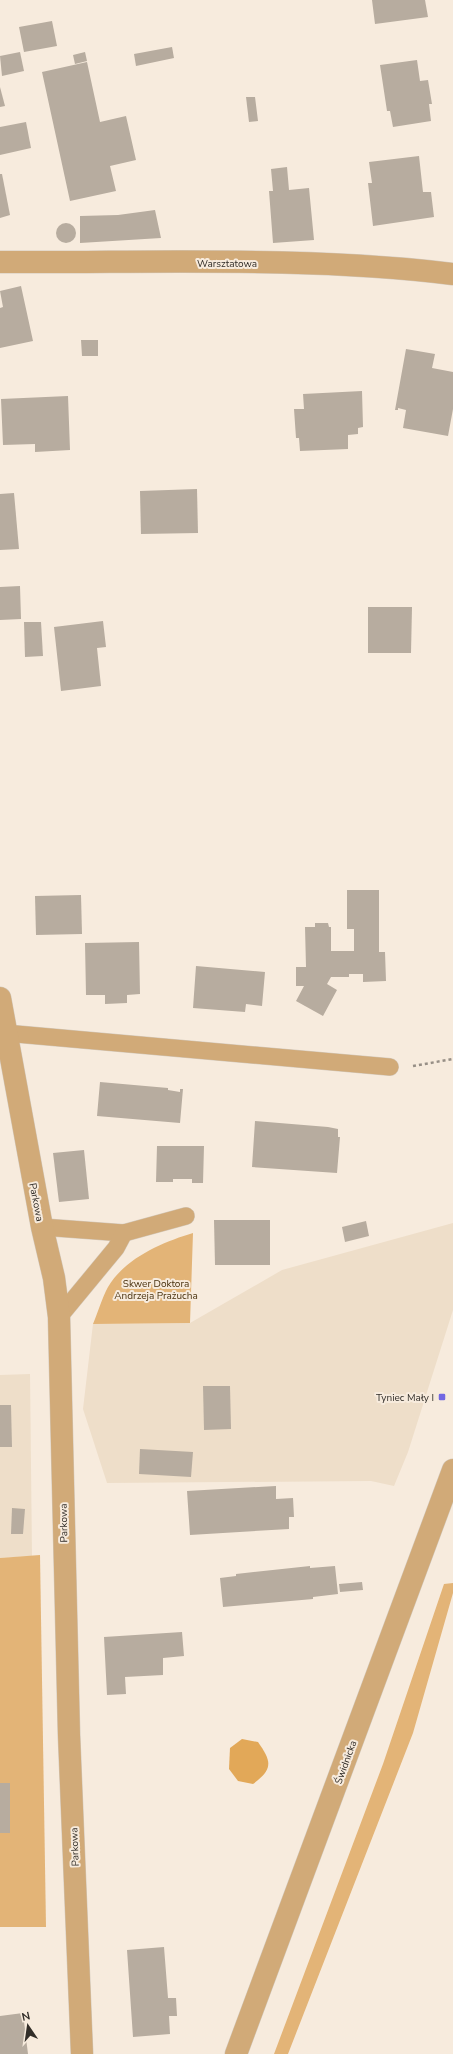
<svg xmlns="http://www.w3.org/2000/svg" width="453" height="2054" viewBox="0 0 453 2054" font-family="'Nunito Sans',sans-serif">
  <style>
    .built { fill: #eedec9 }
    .green { fill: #e3b477 }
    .water { fill: #e2a858 }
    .building { fill: #b7ac9f }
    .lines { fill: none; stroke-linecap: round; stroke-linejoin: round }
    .service-casing { stroke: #d3c9bc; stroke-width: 18 }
    .minor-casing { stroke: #d3c9bc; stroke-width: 23 }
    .tertiary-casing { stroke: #d3c9bc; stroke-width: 23 }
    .path { stroke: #978f86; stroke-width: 2.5; stroke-dasharray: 3 3; stroke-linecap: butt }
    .service { stroke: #d1aa78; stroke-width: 17 }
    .minor { stroke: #d1aa78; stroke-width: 22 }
    .tertiary { stroke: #d1aa78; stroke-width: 22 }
    .poi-dot { fill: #7267e2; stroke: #f7ebdd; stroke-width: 1.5 }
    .labels { text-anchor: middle; stroke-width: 4; stroke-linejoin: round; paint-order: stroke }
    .street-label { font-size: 10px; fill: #312d28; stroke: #f7ebdd }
    .park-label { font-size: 10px; fill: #4a320f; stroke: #f7ebdd }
    .poi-label { font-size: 10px; fill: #312d28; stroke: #f7ebdd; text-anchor: end }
  </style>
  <rect width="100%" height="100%" fill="#f7ebdd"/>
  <g class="built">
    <polygon points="453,1223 453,1310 408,1452 394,1486 371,1481 107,1483 83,1409 93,1324 190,1323 282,1270"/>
    <polygon points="30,1374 32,1556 0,1558 0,1375"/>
  </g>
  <g class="green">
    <path d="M 193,1233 L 190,1323 L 93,1324 C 98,1312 102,1298 108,1287 C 125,1258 163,1242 193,1233 Z"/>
    <polygon points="40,1555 46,1927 0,1927 0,1558"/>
    <polygon points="453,1583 453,1593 413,1733 288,2054 274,2054 383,1764 444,1584"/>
  </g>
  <path class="water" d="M 242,1739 L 258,1742 C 272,1762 273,1769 253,1784 L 238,1781 L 229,1769 L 230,1748 Z"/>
  <g class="building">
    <polygon points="372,0 425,0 428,17 375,24"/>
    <polygon points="52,21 57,46 24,52 19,27"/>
    <polygon points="172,47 174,58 136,66 134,54"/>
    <polygon points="20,52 24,71 2,76 0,56"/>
    <polygon points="85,52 87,61 75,64 73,55"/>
    <polygon points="417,60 420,81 428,80 432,104 429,104 431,121 393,127 390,111 387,111 380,65"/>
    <polygon points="87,62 100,122 126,116 136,160 110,166 116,191 70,201 42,72"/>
    <polygon points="0,87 5,106 0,107"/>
    <polygon points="246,97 255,97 258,121 249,122"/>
    <polygon points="26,122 31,148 0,155 0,127"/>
    <polygon points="419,156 423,192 431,192 434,217 373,226 368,183 372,183 369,162"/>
    <polygon points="287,167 289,190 309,188 314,240 273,243 269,191 273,191 271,169"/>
    <polygon points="0,174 2,174 10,215 0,218"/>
    <polygon points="155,210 161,238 80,243 80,216 118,215"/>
    <circle cx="66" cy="233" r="10"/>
    <polygon points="21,286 33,341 0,348 0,308 3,307 0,291"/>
    <polygon points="81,340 98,340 98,356 82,356"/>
    <polygon points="406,349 435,354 432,368 453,372 453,409 448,436 403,428 406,410 398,408 398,410 395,410"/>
    <polygon points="362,391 363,427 358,428 358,434 348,435 348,449 300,451 299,438 296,438 294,409 304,409 303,394"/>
    <polygon points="68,396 70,450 35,452 35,444 3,445 1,399"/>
    <polygon points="197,489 198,533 141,534 140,491"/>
    <polygon points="14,493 19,549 0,550 0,494"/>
    <polygon points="20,586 21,619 0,620 0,587"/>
    <polygon points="368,607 412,607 411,653 368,653"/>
    <polygon points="103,621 106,647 97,648 101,686 61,691 54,627"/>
    <polygon points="24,622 41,622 43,656 25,657"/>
    <polygon points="347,890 379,890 379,952 385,952 386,981 363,982 363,974 349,974 349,977 331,977 327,984 337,990 323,1016 296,1001 304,986 296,986 296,967 306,967 305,927 315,927 315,923 328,923 329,927 331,927 331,951 354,951 354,929 347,929"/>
    <polygon points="81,895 82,934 36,935 35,896"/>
    <polygon points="139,942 140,994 127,995 127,1003 105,1004 105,995 86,995 85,943"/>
    <polygon points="196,966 265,972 262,1006 246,1004 245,1012 193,1008"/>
    <polygon points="100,1082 168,1088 168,1090 180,1092 180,1089 183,1089 180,1123 97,1116"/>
    <polygon points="255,1121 328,1127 338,1129 338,1137 340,1137 337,1173 252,1167"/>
    <polygon points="157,1146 204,1146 203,1183 192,1183 192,1179 173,1179 173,1182 156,1182"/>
    <polygon points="84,1150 89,1199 59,1202 53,1153"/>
    <polygon points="214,1220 270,1220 270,1265 215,1265"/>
    <polygon points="366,1221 369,1236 345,1242 342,1227"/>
    <polygon points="203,1386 230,1386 231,1429 204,1430"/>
    <polygon points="0,1405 11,1405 12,1447 0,1447"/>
    <polygon points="140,1449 193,1452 191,1477 139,1474"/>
    <polygon points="276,1486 276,1499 293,1498 294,1517 289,1517 289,1529 190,1535 187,1491"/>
    <polygon points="12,1508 25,1509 23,1534 11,1534"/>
    <polygon points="310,1566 310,1568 335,1566 338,1594 313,1597 313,1599 223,1607 220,1578 236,1576 236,1574"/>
    <polygon points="362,1582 363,1590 340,1592 339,1584"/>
    <polygon points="182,1632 184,1656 163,1658 163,1675 125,1677 126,1694 107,1695 104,1637"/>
    <rect x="0" y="1783" width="10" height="50"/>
    <polygon points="164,1947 168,1998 176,1998 177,2016 169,2016 170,2034 133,2037 127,1950"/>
    <polygon points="23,2013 28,2054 0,2054 0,2016"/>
  </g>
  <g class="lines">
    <defs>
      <g id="service">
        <polyline points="5,1033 390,1067"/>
        <polyline points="42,1227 124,1233 186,1216"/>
        <polyline points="59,1317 116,1248 124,1233"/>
      </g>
      <g id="minor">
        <path d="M 0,262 C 149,263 306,256 453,274"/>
        <polyline points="0,998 42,1227 54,1278 59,1317 69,1735 82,2054"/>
      </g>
      <polyline id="tertiary" points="236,2054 453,1470"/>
    </defs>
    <use href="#service" class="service-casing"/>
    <use href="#minor" class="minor-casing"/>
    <use href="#tertiary" class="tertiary-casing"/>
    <polyline class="path" points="413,1066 453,1059"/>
    <use href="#service" class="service"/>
    <use href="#minor" class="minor"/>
    <use href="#tertiary" class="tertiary"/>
  </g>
  <rect class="poi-dot" x="438" y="1393" width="8" height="8" rx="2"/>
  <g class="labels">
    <g class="street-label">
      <text x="227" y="267">Warsztatowa</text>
      <text transform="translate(37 1202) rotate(79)" y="4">Parkowa</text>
      <text transform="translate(63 1523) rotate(-91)" y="4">Parkowa</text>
      <text transform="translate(345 1762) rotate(-70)" y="4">Świdnicka</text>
      <text transform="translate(74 1847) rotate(-92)" y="4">Parkowa</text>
    </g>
    <g class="park-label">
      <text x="156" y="1287">Skwer Doktora<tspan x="156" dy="12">Andrzeja Prażucha</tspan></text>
    </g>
    <g class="poi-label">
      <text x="434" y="1401">Tyniec Mały I</text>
    </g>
  </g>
  <g transform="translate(28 2026) rotate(347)" stroke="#f7ebdd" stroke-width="3" paint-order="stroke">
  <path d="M0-3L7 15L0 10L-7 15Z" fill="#312d28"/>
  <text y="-6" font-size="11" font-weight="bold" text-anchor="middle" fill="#312d28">N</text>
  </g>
</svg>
